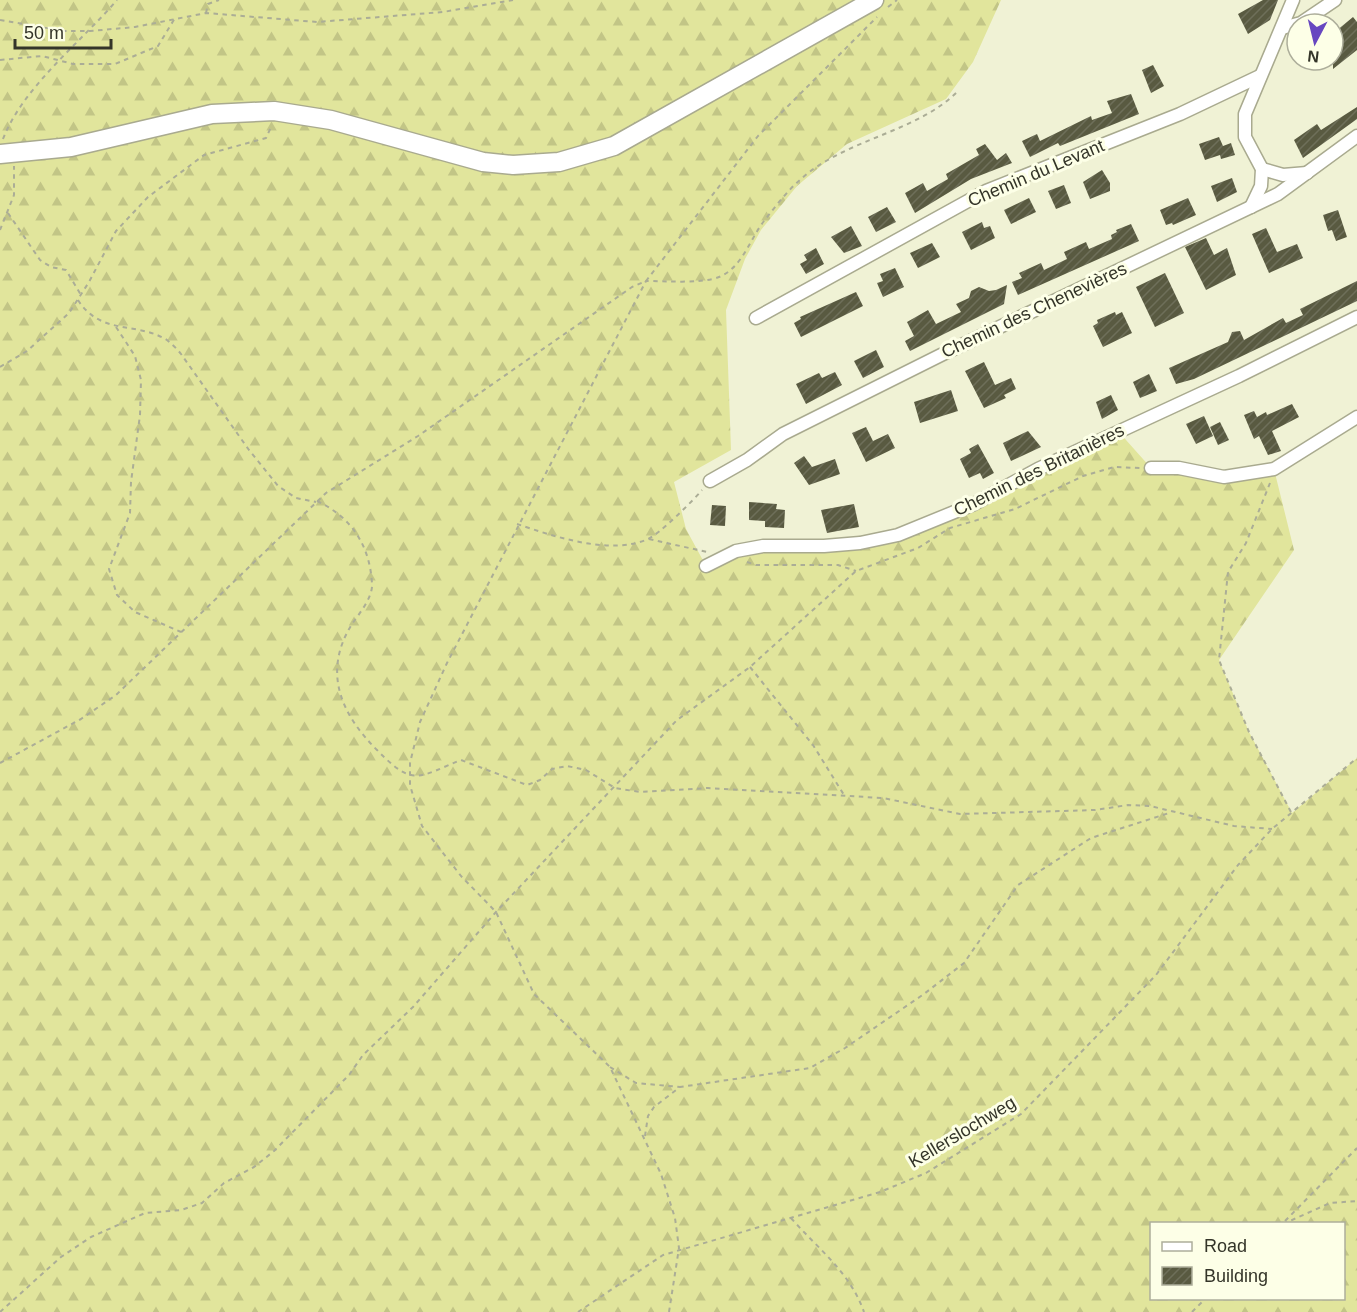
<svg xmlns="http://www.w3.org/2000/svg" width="1357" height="1312" viewBox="0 0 1357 1312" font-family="Helvetica,sans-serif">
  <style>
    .forest { fill: url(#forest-firs); fill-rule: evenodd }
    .building { fill: url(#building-hatch) }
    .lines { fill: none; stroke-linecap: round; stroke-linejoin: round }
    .street-casing { stroke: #a9aa8f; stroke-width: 15 }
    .secondary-casing { stroke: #a9aa8f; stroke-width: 21 }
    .path { stroke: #abad96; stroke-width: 2; stroke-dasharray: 4.5 4.5; stroke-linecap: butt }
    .street { stroke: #fff; stroke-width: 12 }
    .secondary { stroke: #fff; stroke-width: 18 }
    .labels { text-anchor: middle; stroke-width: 6; stroke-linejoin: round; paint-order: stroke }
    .street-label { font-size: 18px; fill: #343529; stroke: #fdffe7 }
  </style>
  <defs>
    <pattern id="forest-firs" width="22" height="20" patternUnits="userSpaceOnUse" patternTransform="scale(1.5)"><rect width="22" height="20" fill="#e1e59c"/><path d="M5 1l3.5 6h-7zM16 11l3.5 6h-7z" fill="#c2c586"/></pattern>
    <pattern id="building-hatch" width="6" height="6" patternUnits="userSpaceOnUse" patternTransform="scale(1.5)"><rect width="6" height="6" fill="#595a41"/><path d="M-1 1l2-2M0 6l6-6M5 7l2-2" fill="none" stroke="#6e6f5a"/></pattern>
  </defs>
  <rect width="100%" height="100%" fill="#f0f2d5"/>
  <path class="forest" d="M 0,0 L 1001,0 L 973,62 L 946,99 L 847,144 L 797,186 L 761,230 L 745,259 L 726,310 L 731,450 L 674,482 L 686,529 L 706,566 L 736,551 L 898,535 L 1118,431 L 1151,468 L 1224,477 L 1274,469 L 1294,550 L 1219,660 L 1249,732 L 1292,813 L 1357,758 L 1357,1312 L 0,1312 ZM 1152,1224 L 1344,1224 L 1344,1298 L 1152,1298 Z"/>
  <g class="building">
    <polygon points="1263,0 1278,0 1270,20 1248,34 1238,14"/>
    <polygon points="1353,17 1357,22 1357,50 1333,69 1333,40 1339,35 1336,31"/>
    <polygon points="1153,65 1164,86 1151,93 1142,70"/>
    <polygon points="1131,94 1139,114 1060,146 1058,143 1030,157 1022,141 1037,134 1040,141 1091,116 1092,120 1112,113 1107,101"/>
    <polygon points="1357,107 1357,119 1303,158 1294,140 1317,124 1321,130"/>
    <polygon points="1219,137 1223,146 1231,143 1235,155 1221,159 1220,155 1205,160 1199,144"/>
    <polygon points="985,144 997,160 1006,153 1012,163 971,179 915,213 905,193 923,183 927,191 948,179 946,174 979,155 976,149"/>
    <polygon points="1102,170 1110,183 1110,191 1090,199 1083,182"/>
    <polygon points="1232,178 1237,192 1217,202 1211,186"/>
    <polygon points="1064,185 1071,203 1056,209 1048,191"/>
    <polygon points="1029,198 1036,212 1011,224 1004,210"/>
    <polygon points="1188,198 1196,215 1173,225 1172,223 1166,225 1160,210"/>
    <polygon points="887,207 896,222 876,232 868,217"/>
    <polygon points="1338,210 1347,237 1336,241 1332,230 1328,231 1323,215"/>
    <polygon points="982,222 984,228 990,226 995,238 971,250 962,232"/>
    <polygon points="1131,224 1139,241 1018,295 1012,282 1022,278 1019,273 1041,263 1044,270 1067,259 1064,252 1086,242 1089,249 1112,239 1111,235 1117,232 1116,230"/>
    <polygon points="851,226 862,246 844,253 831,237"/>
    <polygon points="1266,228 1277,252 1297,244 1303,258 1269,273 1252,234"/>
    <polygon points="1206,238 1214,255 1227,248 1236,275 1206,290 1185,247"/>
    <polygon points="932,243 940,257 918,268 910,253"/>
    <polygon points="816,248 824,264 806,274 800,264 807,260 804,255"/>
    <polygon points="895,268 904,287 883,297 877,283 883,281 880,274"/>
    <polygon points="1165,273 1184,313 1155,327 1136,287"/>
    <polygon points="1357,281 1357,301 1194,379 1176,384 1169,368 1228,342 1232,332 1240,331 1244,340 1283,318 1286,323 1303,315 1300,309"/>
    <polygon points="1007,285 1004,304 910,351 905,341 914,336 907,322 928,310 936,324 961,312 956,304 969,298 971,291 979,287 989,291 996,290"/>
    <polygon points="856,292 863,306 801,337 794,323 801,319 800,317"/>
    <polygon points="1115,312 1116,315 1122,312 1132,333 1103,347 1093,326 1098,323 1097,320"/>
    <polygon points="876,350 884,367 863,378 854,361"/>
    <polygon points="984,362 995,385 1011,378 1016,389 1004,395 1006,398 984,408 965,371"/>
    <polygon points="835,372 842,385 806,404 796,384 819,373 822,378"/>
    <polygon points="1149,374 1157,391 1140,398 1133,382"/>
    <polygon points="951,390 958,411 920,423 914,402"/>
    <polygon points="1111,395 1118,410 1102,419 1096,402"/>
    <polygon points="1292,404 1299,417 1272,431 1281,451 1268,455 1259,436 1254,439 1244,415 1254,411 1257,417 1266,412 1267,415"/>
    <polygon points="1204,416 1213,436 1196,444 1186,424"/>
    <polygon points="1220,422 1229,440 1218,445 1210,427"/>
    <polygon points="866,427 873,441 888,434 895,448 866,462 852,433"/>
    <polygon points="1028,431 1041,447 1011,461 1003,443"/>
    <polygon points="978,444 994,473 983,479 980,473 969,478 960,459 971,453 969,449"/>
    <polygon points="804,456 812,467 835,459 840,474 809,485 794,463"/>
    <polygon points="749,502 777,504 776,509 785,510 784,528 765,527 765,521 749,520"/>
    <polygon points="854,504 859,527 827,533 821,510"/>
    <polygon points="712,505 726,506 725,526 710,525"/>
  </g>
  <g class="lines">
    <defs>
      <g id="street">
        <polyline points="1282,28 1301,23 1335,0"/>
        <polyline points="1262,169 1283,175 1307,173"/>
        <polyline points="1251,207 1261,186 1262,169 1245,137 1245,114 1293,0"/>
        <polyline points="756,318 986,191 1180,114 1260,76"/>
        <polyline points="1151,468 1179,468 1224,477 1274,469 1357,417"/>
        <polyline points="710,481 747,460 783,434 941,355 1278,194 1357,136"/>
        <polyline points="706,566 736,551 763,546 824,546 860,543 898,535 974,504 1038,469 1239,376 1357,317"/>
      </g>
      <polyline id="secondary" points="0,154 71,147 212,114 274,111 331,120 483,162 513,165 559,162 614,146 874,0"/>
    </defs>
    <use href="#street" class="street-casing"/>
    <use href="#secondary" class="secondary-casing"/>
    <g class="path">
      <polyline points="888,7 897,0"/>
      <polyline points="206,13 208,4 219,0"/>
      <polyline points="0,20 64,31 90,31 135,27 206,13 317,22 443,12 513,0"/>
      <polyline points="0,60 42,56 73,64 115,64 158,46 175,18"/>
      <path d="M 3,139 C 23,87 81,42 117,0"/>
      <polyline points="8,213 40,260 51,267 66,270 81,295"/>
      <polyline points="0,230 14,195 14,166"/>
      <path d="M 78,300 C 101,336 136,321 167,340 C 172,344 177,349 181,354 L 249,450 L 278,486 L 296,498 L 316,502"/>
      <polyline points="116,327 135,356 141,380 140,415 131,482 130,513 109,569 117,595 135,612 181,632"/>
      <polyline points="0,367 27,351 69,313 89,282 116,231 148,197 204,155 266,138 272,125"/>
      <polyline points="1270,483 1246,543 1228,572 1219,660 1249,732 1292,814"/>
      <path d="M 317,501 C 351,517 370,545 372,584 C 373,597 359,614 352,624 C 322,672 341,714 377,750 C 414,788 418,777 461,760 L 527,785 L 540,780 L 552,769 L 567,766 L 586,770 L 615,788 L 640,792 L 708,788 L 883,798 L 960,814 L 1095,810 L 1128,805 L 1150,806 L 1234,826 L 1272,829"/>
      <path d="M 517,524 C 553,536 610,556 648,539 C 658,535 693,501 702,490"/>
      <polyline points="649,539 707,552"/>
      <polyline points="747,562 756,565 838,565 856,571"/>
      <polyline points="750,667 813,745 844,795"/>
      <polyline points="0,763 81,719 116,695 326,493 418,436 632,287 646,281 758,136 877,17"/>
      <polyline points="610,1067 636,1083 680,1087"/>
      <polyline points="645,1136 648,1116 654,1107 680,1087 810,1068 845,1048 924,994 964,963 1018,885 1091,838 1169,813"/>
      <path d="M 791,1218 C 818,1249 850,1272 864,1312"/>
      <polyline points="1285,1221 1357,1148"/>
      <polyline points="1283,1224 1330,1203 1357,1201"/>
      <polyline points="0,1312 61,1257 91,1237 145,1213 181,1210 202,1203 224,1183 254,1167 274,1151 349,1075 363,1055 413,1007 496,912 677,720 750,667 856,571 918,548 950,528 1015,509 1083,476 1114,467 1140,468"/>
      <polyline points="578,1312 663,1255 880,1192 926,1173 1021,1114 1156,975 1238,865 1272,829 1357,758"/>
      <path d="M 669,1312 L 679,1248 L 675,1218 L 661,1174 L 610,1067 L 534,994 L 496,912 L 461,876 L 422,826 L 410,785 L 410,763 L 420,722 L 447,663 L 646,281 C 664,281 702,284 719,277 C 742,268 750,239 764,221 C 775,207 787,191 801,179 C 845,139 919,132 959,90"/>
      <polyline points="1192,1312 1206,1298"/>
    </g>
    <use href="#street" class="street"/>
    <use href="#secondary" class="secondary"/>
  </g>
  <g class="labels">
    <g class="street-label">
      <text transform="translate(1036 173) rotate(-23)" y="6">Chemin du Levant</text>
      <text transform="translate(1034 310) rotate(-25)" y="6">Chemin des Chenevières</text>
      <text transform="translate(1039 470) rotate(-26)" y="6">Chemin des Britanières</text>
      <text transform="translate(962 1132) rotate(-31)" y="6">Kellerslochweg</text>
    </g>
  </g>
  <rect x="1150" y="1222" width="195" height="78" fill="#fdffe7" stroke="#adae9b" stroke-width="1.5"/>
  <rect x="1162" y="1242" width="30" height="9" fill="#ffffff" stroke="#adae9b" stroke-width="1.5"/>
  <text x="1204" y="1252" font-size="18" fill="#343529">Road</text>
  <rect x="1162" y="1267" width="30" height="18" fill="url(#building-hatch)" stroke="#adae9b" stroke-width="1.5"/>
  <text x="1204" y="1282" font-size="18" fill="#343529">Building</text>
  <g transform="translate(1315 42) rotate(187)"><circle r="28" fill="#fdffe7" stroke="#adae9b" stroke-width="1.5"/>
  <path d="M0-4.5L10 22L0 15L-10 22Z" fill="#6747c0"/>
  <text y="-9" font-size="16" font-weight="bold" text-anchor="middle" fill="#343529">N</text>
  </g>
  <path d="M15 39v9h96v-9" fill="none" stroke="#343529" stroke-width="3"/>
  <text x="24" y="39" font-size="18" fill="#343529" stroke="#fdffe7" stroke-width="4.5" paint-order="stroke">50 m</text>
</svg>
